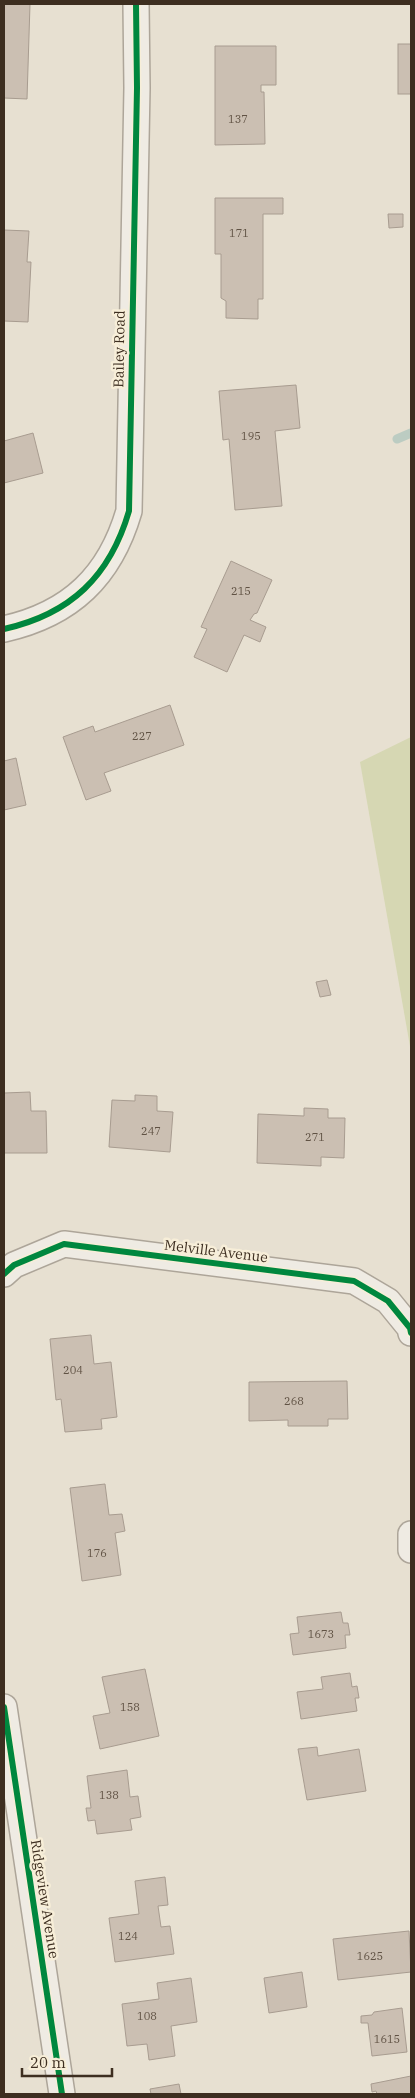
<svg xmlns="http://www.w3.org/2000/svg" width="415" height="2098" viewBox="0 0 415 2098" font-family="'IBM Plex Serif',serif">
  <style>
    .green { fill: #d6d7b3 }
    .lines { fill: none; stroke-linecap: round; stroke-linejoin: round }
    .stream { stroke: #bcccc2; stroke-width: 9 }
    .building { fill: #cbbfb2; stroke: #a89c90 }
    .street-casing { stroke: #ada599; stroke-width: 28 }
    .street { stroke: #efebe3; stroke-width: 25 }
    .cycleway-casing { stroke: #f7eed8; stroke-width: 9 }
    .cycleway { stroke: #00873e; stroke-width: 6 }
    .labels { text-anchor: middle; stroke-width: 5; stroke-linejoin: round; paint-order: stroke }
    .number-label { font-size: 11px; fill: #605244 }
    .street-label { font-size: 14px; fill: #3d2e20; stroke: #f7eed8 }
  </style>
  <rect width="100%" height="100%" fill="#e7e0d1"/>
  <polygon class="green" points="411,737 411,1052 360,762"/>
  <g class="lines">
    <polyline class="stream" points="397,439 411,433"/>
  </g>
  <g class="building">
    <polygon points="4,4 30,4 27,99 4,98"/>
    <rect x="398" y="44" width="13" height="50"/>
    <polygon points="215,46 276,46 276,85 261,85 261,92 264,92 265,144 215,145"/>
    <polygon points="215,198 283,198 283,214 263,214 263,299 258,299 258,319 226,318 226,301 221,298 221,254 215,254"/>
    <polygon points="388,214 403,214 403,227 389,228"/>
    <polygon points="4,230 29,231 27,262 31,262 28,322 4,321"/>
    <polygon points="296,385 300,428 275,431 282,506 235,510 229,439 223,440 219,391"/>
    <polygon points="33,433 43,473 4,483 4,441"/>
    <polygon points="231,561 272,580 257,613 254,614 250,620 266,627 260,642 244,635 227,672 194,657 207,629 201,627"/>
    <polygon points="170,705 184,745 104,773 111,791 86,800 63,737 93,726 95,732"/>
    <polygon points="16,758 26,805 4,810 4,761"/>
    <polygon points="327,980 331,995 320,997 316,982"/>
    <polygon points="30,1092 31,1111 46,1111 47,1153 4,1153 4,1093"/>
    <polygon points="135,1095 157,1096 157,1111 173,1112 170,1152 109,1147 112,1100 135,1101"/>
    <polygon points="304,1108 328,1109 328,1118 345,1118 344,1158 321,1157 321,1166 257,1163 258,1114 304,1116"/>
    <polygon points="91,1335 94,1364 111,1362 117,1417 101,1419 102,1429 65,1432 61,1399 56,1400 50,1339"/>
    <polygon points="347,1381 348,1419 328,1419 328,1426 288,1426 288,1420 249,1421 249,1382"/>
    <polygon points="105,1484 109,1515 122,1514 125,1531 115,1533 121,1575 82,1581 70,1488"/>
    <polygon points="341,1612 343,1623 348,1623 350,1635 345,1635 346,1648 293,1655 290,1634 299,1633 297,1617"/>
    <polygon points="145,1669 159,1736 100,1749 93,1716 110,1713 102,1677"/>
    <polygon points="350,1673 352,1687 357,1686 359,1698 355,1698 357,1711 301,1719 297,1692 323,1689 321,1677"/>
    <polygon points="317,1747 318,1756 359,1749 366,1791 307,1800 298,1749"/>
    <polygon points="127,1770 130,1797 138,1796 141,1817 130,1819 132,1830 97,1834 95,1820 88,1821 86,1808 91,1808 87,1776"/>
    <polygon points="165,1877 168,1905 158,1906 161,1927 170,1926 174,1954 115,1962 109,1918 139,1914 135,1881"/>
    <polygon points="409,1931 411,1972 338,1980 333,1939"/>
    <polygon points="302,1972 307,2007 269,2013 264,1978"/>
    <polygon points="191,1978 197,2022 171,2026 175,2056 149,2060 147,2044 127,2046 122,2004 159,1999 157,1983"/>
    <polygon points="402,2008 407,2052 372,2056 368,2023 361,2023 361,2016 372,2015 374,2012"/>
    <polygon points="411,2076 411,2094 377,2094 376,2091 372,2092 371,2084"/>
    <polygon points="179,2084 181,2094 151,2094 150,2089"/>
  </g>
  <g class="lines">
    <defs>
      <g id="street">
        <path d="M 4,629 C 71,614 110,576 129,511 L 137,88 L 136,4"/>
        <polyline points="4,1274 14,1265 64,1244 354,1281 388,1301 410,1328 411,1333"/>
        <polyline points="411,1534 411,1550"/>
        <polyline points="4,1707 62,2094"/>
      </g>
    </defs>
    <use href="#street" class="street-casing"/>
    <use href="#street" class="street"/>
    <defs>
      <g id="cycleway">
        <path d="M 4,629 C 71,614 110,576 129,511 L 137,88 L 136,4"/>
        <polyline points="4,1274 14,1265 64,1244 354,1281 388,1301 410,1328 411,1333"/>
        <polyline points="4,1707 62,2094"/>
      </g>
    </defs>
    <use href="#cycleway" class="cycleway-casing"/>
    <use href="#cycleway" class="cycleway"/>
  </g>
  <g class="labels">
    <g class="number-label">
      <text x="238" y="123">137</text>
      <text x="239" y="237">171</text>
      <text x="251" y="440">195</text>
      <text x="241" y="595">215</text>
      <text x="142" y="740">227</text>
      <text x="151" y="1135">247</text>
      <text x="315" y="1141">271</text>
      <text x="73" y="1374">204</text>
      <text x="294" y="1405">268</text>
      <text x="97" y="1557">176</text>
      <text x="321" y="1638">1673</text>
      <text x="130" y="1711">158</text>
      <text x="109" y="1799">138</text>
      <text x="128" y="1940">124</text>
      <text x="370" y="1960">1625</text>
      <text x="147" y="2020">108</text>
      <text x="387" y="2043">1615</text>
    </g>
    <g class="street-label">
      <text transform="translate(119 349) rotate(-89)" y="5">Bailey Road</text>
      <text transform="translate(216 1251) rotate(7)" y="5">Melville Avenue</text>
      <text transform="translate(45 1899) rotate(81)" y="5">Ridgeview Avenue</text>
    </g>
  </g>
  <rect width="415" height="2098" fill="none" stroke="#3d2e20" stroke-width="10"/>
  <path d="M22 2068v8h90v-8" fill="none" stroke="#3d2e20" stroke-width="2.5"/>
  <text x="30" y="2068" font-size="15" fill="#3d2e20" stroke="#f7eed8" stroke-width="4" paint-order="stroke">20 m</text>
</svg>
